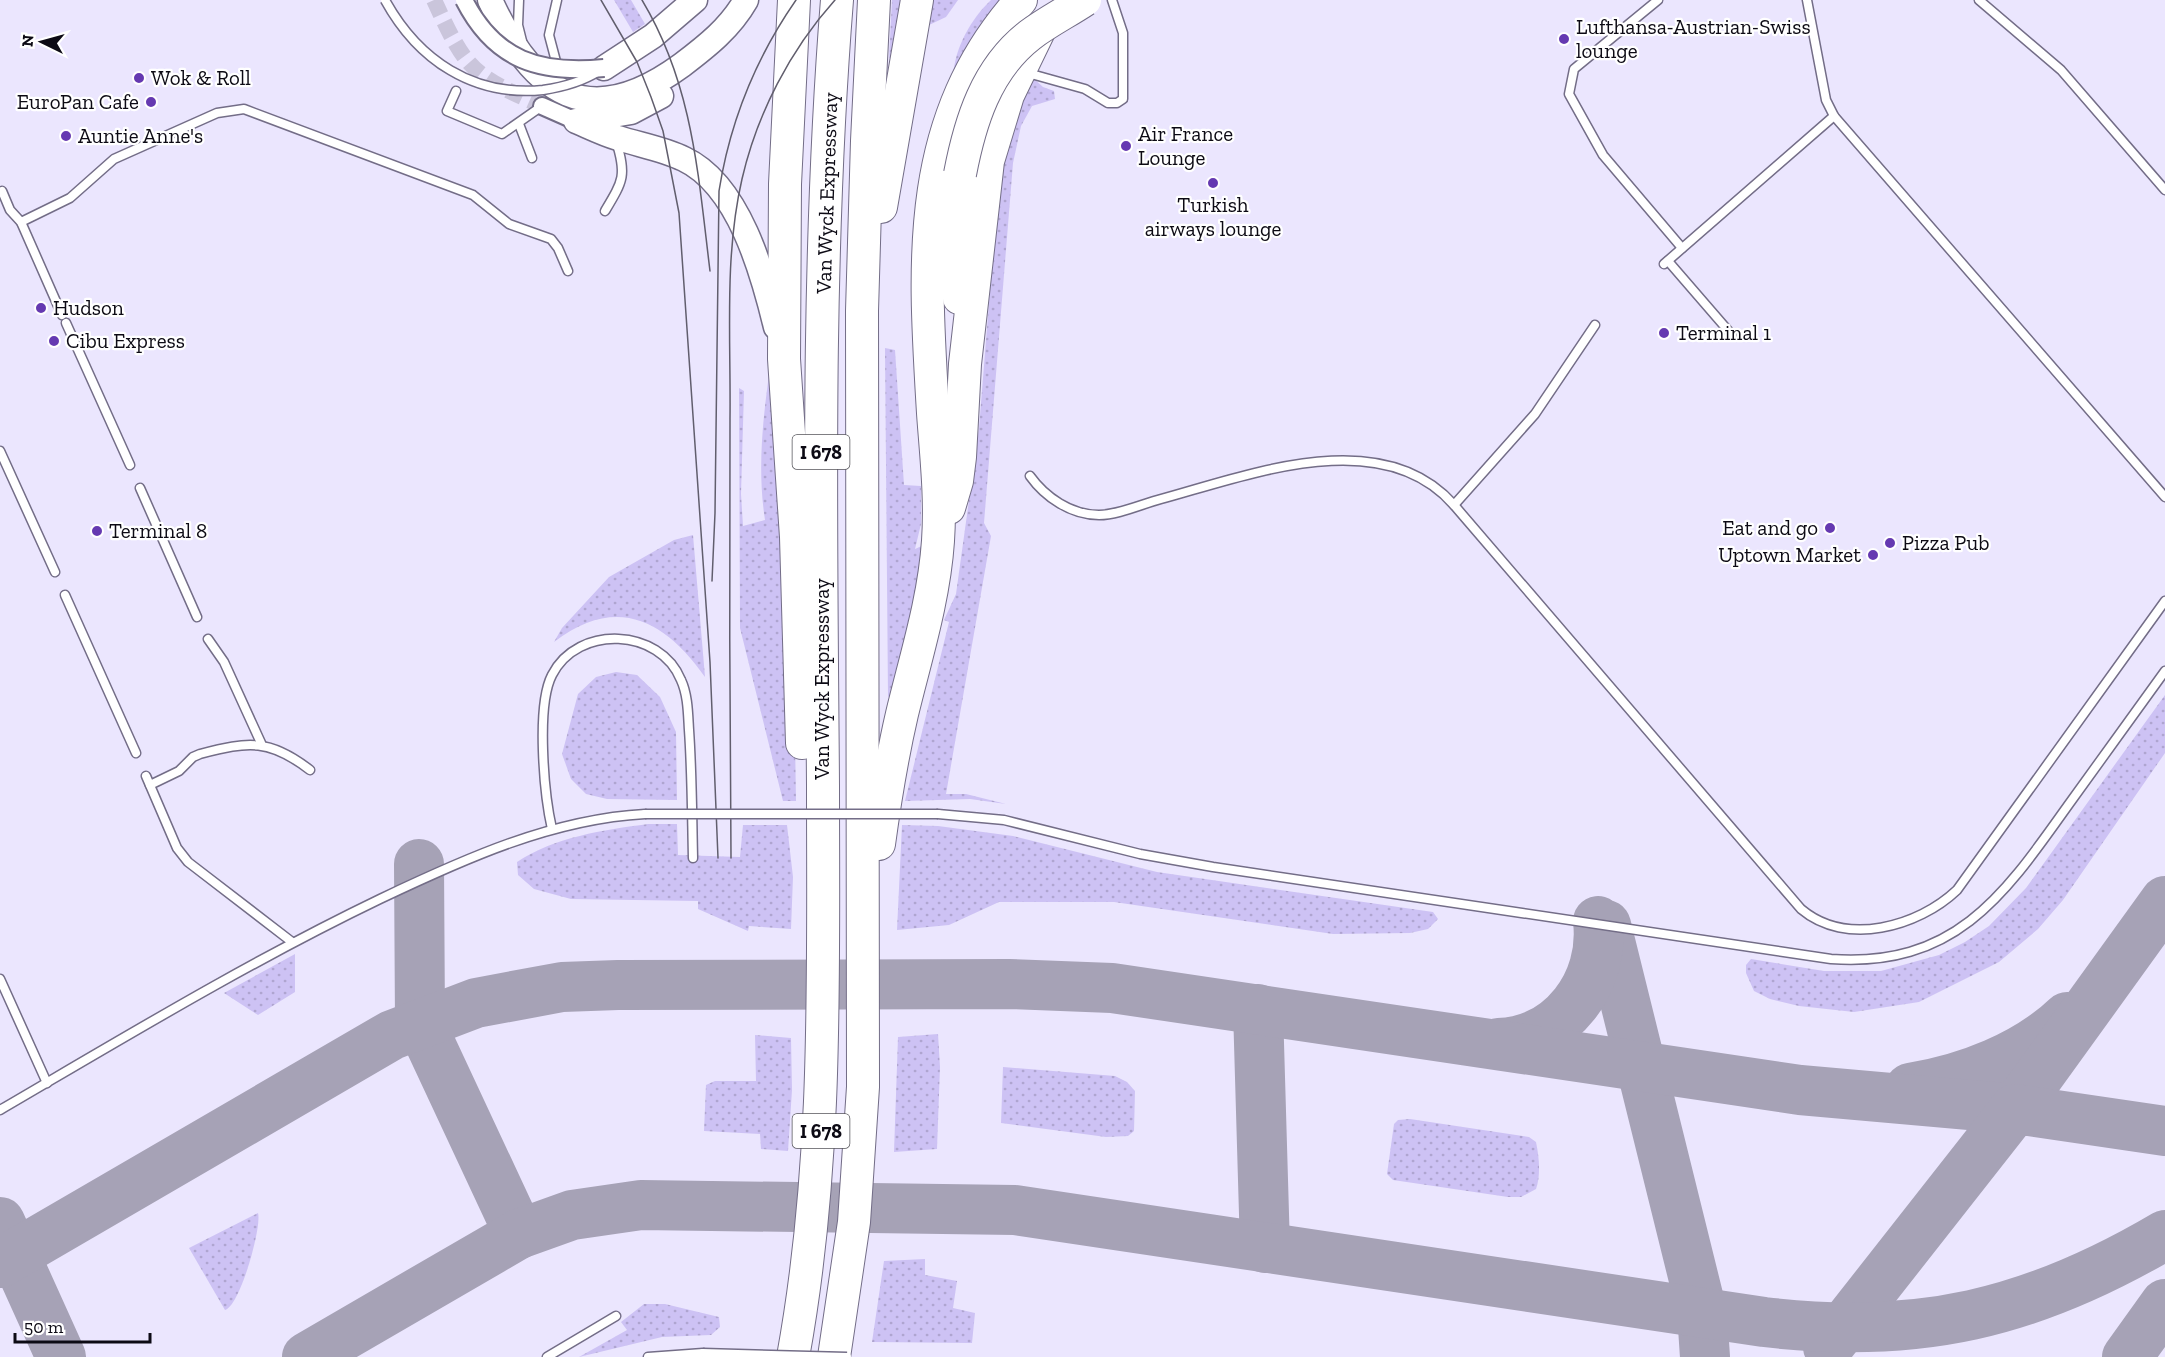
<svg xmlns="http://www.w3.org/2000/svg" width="2165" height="1357" viewBox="0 0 2165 1357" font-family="'Zilla Slab',serif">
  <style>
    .grass { fill: url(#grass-dots) }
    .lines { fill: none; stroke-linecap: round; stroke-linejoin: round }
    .taxiway { stroke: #a6a2b6; stroke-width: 50 }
    .street-tunnel { stroke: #cac5db; stroke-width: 16; stroke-dasharray: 16 8; stroke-linecap: butt }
    .lane-casing { stroke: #736d87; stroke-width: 11 }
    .street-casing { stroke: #736d87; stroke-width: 20 }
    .secondary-casing { stroke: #736d87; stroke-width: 27 }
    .highway-casing { stroke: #736d87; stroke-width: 34 }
    .lane { stroke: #fff; stroke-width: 8 }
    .street { stroke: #fff; stroke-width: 16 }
    .secondary { stroke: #fff; stroke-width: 24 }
    .highway { stroke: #fff; stroke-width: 32 }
    .tram { stroke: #615e6d; stroke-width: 1.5 }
    .lane-bridge-casing { stroke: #736d87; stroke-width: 11; stroke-linecap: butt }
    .street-bridge-casing { stroke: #736d87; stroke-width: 20; stroke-linecap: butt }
    .highway-bridge-casing { stroke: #736d87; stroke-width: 34; stroke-linecap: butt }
    .lane-bridge { stroke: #fff; stroke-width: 8 }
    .street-bridge { stroke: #fff; stroke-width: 16 }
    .highway-bridge { stroke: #fff; stroke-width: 32 }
    .poi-dot { fill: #6539b1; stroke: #fff; stroke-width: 2 }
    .labels { text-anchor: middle; stroke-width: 4.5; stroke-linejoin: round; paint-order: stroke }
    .shield { fill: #fff; stroke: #55545a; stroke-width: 1.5 }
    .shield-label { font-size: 20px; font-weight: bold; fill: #0c0a14 }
    .poi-label { font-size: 21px; fill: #0c0a14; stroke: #fff; text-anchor: start }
    .street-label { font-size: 21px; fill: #0c0a14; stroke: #fff }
  </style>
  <defs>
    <pattern id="grass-dots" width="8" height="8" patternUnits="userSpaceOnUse" patternTransform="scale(1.5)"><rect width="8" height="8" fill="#cdc2f4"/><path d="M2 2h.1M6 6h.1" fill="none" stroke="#afa5d0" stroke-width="1.8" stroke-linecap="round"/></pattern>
  </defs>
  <rect width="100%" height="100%" fill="#ebe6fe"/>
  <g class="grass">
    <polygon points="614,0 631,0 645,24 633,32"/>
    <polygon points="892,0 904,0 893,57 889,58"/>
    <polygon points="931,0 958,0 946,17 927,26"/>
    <path d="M 991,0 L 1003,0 L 953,76 C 955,47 971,19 991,0 Z"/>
    <polygon points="1031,76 1043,87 1054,91 1055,99 1032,106 1021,126 1013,163 984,523 991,536 946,794 966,794 1006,804 970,799 905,801 949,622 944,620 956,594 979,428 998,190 1010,126"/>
    <polygon points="885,348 895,350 904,485 921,486 921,524 915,549 926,544 918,601 891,700 888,696"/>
    <path d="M 770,367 L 792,550 L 796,801 L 783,801 L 740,628 L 739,388 L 744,391 L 741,494 L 743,526 L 765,520 C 757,468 763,418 770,367 Z"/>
    <path d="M 693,535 L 705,677 C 664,619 616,595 554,642 L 562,628 L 609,577 L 674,540 Z"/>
    <polygon points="616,672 637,675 660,697 676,732 677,800 607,799 586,794 571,779 562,754 578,694 596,677"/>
    <polygon points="2165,695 2165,753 2063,900 2038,929 1999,962 1919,1002 1854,1012 1799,1006 1770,999 1754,991 1746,973 1746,965 1751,959 1824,971 1881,971 1939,955 1965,942 1989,926 2026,888"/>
    <path d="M 648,824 L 677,824 L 678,855 L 740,857 L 743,825 L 787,825 L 793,877 L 791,929 L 749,926 L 748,931 L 698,909 L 698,901 L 571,899 L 534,889 L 518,875 L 517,862 C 555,837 603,830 648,824 Z"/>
    <polygon points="902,825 938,826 1013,836 1157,872 1433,912 1438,919 1428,929 1410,933 1333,934 1114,902 999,902 949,925 897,930"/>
    <polygon points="295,954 295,992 258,1015 224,993"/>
    <polygon points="938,1034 940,1067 937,1149 894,1152 898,1037"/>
    <polygon points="755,1035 791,1038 792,1090 788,1151 761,1149 760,1134 704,1131 706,1085 715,1081 756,1081"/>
    <polygon points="1003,1067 1115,1076 1127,1082 1135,1091 1134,1131 1128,1136 1106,1137 1001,1123"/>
    <path d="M 1410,1119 L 1529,1137 L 1536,1142 C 1539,1156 1541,1175 1536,1189 L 1521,1197 L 1508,1197 L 1393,1180 L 1387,1174 L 1394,1124 L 1398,1120 Z"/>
    <path d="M 258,1213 C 262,1227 240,1306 225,1310 L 189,1248 Z"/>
    <polygon points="925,1259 925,1275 957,1281 953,1308 975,1313 972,1343 872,1342 884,1261"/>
    <polygon points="644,1304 665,1304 719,1317 720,1327 711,1335 662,1337 579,1357 627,1330 621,1322"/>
  </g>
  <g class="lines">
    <g class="taxiway">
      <polyline points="419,864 420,1022 519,1234"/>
      <polyline points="1606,925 1702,1312 1705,1357"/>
      <polyline points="1258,1009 1265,1248"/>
      <path d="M 1498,1043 C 1562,1041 1605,982 1598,921"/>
      <path d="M 1910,1088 C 1966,1079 2026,1056 2067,1017"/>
      <polyline points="0,1222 61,1357"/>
      <polyline points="0,1263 392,1035 476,1003 562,987 618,985 1009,984 1112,988 1800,1090 2015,1109 2165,901"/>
      <polyline points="1828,1347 2015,1109 2165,1131"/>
      <path d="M 307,1357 L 519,1234 L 572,1215 L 641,1205 L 1015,1210 L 1764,1322 C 1918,1340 2031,1314 2165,1235"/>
      <polyline points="2127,1357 2165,1304"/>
    </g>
    <path class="street-tunnel" d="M 434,0 C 466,70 472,75 542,106"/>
    <defs>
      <g id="lane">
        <polyline points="519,0 518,25 522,41"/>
        <polyline points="557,0 549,35 558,69"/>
        <polyline points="1658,0 1574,69 1569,94 1603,155 1682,248"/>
        <polyline points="1807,0 1826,100 1834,116 2165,497"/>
        <polyline points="1979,0 2061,70 2165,190"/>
        <polyline points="1024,72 1085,89 1108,103 1117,103 1123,99 1123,33 1112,0"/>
        <polyline points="456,91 447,111 502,134 542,106"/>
        <polyline points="519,124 532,158"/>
        <polyline points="2,191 10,210 21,222 62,315"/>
        <path d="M 605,211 C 623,181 627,175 616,141"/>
        <polyline points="21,222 70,198 114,159 217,113 244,109 473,195 509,224 551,239 558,248 568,271"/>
        <polyline points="1668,261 1732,335"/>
        <polyline points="1664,264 1834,116"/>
        <polyline points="66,323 130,465"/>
        <polyline points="0,451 55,572"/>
        <path d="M 1030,476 C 1045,497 1071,515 1099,515 C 1118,515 1142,504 1161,499 C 1249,475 1382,423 1454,505 L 1801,909 C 1846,947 1918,927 1957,890 L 2165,601"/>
        <polyline points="140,488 197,617"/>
        <polyline points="1454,505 1535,414 1595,325"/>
        <polyline points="65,595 136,753"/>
        <polyline points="208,639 224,662 261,743"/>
        <polyline points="146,776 177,848 188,862 292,942"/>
        <path d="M 150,785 L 179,771 L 193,757 L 200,754 C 249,741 270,739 310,770"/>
        <path d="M 938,814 L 1004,820 L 1140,854 L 1213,867 L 1831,959 C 1956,968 2005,894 2069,804 C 2101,760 2133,715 2165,671"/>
        <path d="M 552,829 C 544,794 536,706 552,675 C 578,624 660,628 681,680 C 688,695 688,714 689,730 C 692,773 692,815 693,858"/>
        <polyline points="0,979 47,1083"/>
        <path d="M 0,1110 C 125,1037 249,962 380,899 C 464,859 552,819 645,814"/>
        <polyline points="547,1357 616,1316"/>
        <polyline points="648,1357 703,1353"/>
      </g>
      <polyline id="street" points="542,106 576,121"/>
      <g id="secondary">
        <path d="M 490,0 C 533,95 589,133 682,65 C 707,46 730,28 746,0"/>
        <polyline points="604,68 653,36 695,0"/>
        <path d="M 576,121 C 590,127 604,134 618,138 C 640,145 664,149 684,159 C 739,185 763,273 776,327"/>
        <polyline points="578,121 631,112 661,96"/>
      </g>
      <g id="highway">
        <polyline points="794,0 785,184 784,359 796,537 802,743"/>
        <polyline points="881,207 917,0"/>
        <polyline points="959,298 955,226 960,174"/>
        <polyline points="949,508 957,481 960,457 965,364 988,161 1008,95 1039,31"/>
        <path d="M 879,844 C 885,800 892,757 902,714 C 916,656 934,600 938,541 C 941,498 936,455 933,413 C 924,262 913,121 1021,0"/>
        <path d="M 793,1357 C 828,1165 823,979 823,785 C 821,523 816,261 837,0"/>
        <polyline points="834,1357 854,1222 863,1087 862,311 867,141 874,0"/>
      </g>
    </defs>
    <use href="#lane" class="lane-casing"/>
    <use href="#street" class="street-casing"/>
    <use href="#secondary" class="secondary-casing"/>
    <use href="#highway" class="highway-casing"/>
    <use href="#lane" class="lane"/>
    <use href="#street" class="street"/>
    <use href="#secondary" class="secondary"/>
    <use href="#highway" class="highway"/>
    <g class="tram">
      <polyline points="601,0 637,62 651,97 663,131 679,213 710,662 718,858"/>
      <path d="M 642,0 C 693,85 698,174 710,271"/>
      <path d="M 712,581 L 715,513 L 719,191 C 730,121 755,59 796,0"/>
      <path d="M 731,858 C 730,712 729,565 730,419 C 731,339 724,257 742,179 C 757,114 790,50 835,0"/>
    </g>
    <defs>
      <g id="lane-bridge">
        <path d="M 385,0 C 418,60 473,97 543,90 C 563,87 582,82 599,71"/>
        <polyline points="645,814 938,814"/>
        <polyline points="703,1353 847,1357"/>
      </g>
      <path id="street-bridge" d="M 464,0 C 495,61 540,74 604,68"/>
      <path id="highway-bridge" d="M 960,174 C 970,122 986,69 1030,35 C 1047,22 1067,12 1085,0"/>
    </defs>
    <use href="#lane-bridge" class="lane-bridge-casing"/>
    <use href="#street-bridge" class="street-bridge-casing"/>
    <use href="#highway-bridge" class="highway-bridge-casing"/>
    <use href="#lane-bridge" class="lane-bridge"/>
    <use href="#street-bridge" class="street-bridge"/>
    <use href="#highway-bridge" class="highway-bridge"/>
  </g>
  <g class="poi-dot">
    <circle cx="1564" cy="39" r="6"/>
    <circle cx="139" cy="78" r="6"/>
    <circle cx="151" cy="102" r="6"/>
    <circle cx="66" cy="136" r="6"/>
    <circle cx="1126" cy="146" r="6"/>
    <circle cx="1213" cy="183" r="6"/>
    <circle cx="41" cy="308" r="6"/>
    <circle cx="1664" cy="333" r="6"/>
    <circle cx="54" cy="341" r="6"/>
    <circle cx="1830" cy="528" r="6"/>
    <circle cx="97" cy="531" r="6"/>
    <circle cx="1890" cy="543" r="6"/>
    <circle cx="1873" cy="555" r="6"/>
  </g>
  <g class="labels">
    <g class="shield">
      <rect x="792.5" y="435" width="57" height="34" rx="4.5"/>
      <rect x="792.5" y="1114" width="57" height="34" rx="4.5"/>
    </g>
    <g class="shield-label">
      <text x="821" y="459">I 678</text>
      <text x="821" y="1138">I 678</text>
    </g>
    <g class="poi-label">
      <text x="1576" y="34">Lufthansa-Austrian-Swiss<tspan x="1576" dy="24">lounge</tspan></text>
      <text x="151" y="85">Wok &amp; Roll</text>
      <text x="139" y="109" text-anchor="end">EuroPan Cafe</text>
      <text x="1138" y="141">Air France<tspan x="1138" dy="24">Lounge</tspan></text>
      <text x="78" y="143">Auntie Anne's</text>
      <text x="1213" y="212" text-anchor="middle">Turkish<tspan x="1213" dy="24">airways lounge</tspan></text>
      <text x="53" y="315">Hudson</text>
      <text x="1676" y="340">Terminal 1</text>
      <text x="66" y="348">Cibu Express</text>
      <text x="1818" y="535" text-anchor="end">Eat and go</text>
      <text x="109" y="538">Terminal 8</text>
      <text x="1902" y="550">Pizza Pub</text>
      <text x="1861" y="562" text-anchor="end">Uptown Market</text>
    </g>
    <g class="street-label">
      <text transform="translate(827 193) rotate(-88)" y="7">Van Wyck Expressway</text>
      <text transform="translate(822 679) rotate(-90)" y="7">Van Wyck Expressway</text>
    </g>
  </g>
  <g transform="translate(42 42) rotate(275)" stroke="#ffffff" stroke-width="4.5" paint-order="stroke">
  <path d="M0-4.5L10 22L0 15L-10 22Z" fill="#0c0a14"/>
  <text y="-9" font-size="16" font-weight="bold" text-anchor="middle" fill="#0c0a14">N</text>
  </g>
  <path d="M15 1333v9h135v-9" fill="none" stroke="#0c0a14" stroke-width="3"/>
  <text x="24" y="1333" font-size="18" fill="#0c0a14" stroke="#ffffff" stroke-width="4.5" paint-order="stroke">50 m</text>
</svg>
